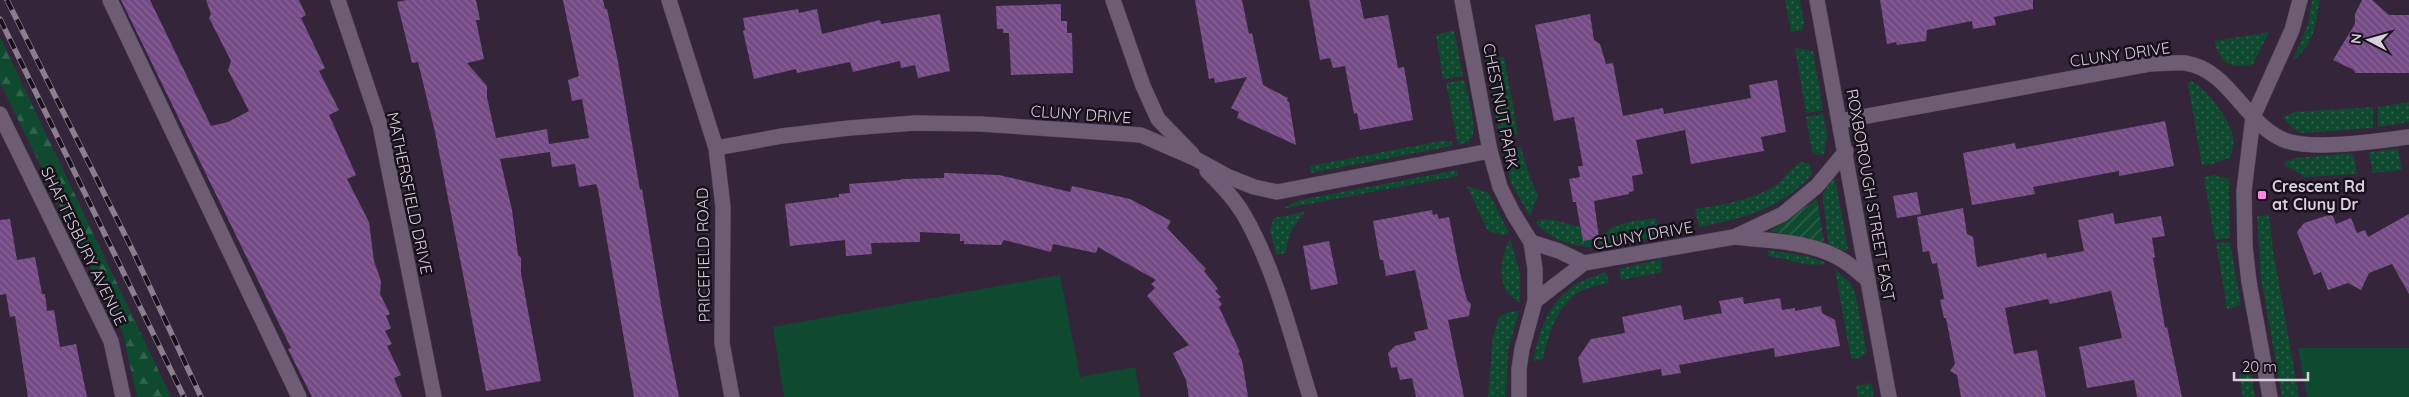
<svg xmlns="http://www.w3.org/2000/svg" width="2409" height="397" viewBox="0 0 2409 397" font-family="Quicksand,sans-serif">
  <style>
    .grass { fill: url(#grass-dots) }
    .forest { fill: url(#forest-firs) }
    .park { fill: #0f4a30 }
    .garden { fill: url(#garden-furrows) }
    .building { fill: url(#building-back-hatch) }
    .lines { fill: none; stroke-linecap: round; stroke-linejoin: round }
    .minor-casing { stroke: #504356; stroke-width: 16 }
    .minor { stroke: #6d5c74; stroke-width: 15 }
    .rail-casing { stroke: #8a7e8f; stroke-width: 5.5 }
    .rail { stroke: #18111b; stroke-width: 4; stroke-dasharray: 11; stroke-linecap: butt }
    .poi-dot { fill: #fd86e2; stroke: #18111b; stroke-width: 2 }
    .labels { text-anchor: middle; stroke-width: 5; stroke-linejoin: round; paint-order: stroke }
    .street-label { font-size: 16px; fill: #d9cfdd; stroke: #18111b }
    .poi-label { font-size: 16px; font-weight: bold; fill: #d9cfdd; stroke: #18111b; text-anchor: start }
  </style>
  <defs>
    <pattern id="grass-dots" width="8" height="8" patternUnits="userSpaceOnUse" patternTransform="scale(1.25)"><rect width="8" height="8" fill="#0f4a30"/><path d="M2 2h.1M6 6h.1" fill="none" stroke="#31634e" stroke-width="1.8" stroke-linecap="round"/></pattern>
    <pattern id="forest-firs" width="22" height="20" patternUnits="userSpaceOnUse" patternTransform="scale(1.25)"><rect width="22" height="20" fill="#0f4a30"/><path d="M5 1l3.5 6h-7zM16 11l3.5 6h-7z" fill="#31634e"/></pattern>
    <pattern id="garden-furrows" width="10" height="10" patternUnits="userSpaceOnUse" patternTransform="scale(1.25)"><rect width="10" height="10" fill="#0f4a30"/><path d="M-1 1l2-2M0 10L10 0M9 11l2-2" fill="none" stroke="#31634e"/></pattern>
    <pattern id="building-back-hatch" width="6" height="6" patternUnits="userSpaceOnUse" patternTransform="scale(1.25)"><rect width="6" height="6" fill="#754b86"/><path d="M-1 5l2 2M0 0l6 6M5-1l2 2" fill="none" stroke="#886497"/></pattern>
  </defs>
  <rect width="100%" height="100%" fill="#34253a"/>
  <g class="grass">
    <polygon points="1785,0 1800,0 1804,22 1802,30 1791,32"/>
    <path d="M 2312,0 L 2319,0 C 2317,21 2313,48 2293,60 L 2308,24 Z"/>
    <polygon points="1454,30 1463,76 1443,79 1436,35"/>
    <path d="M 2269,32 L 2253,64 C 2229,70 2221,63 2214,41 Z"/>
    <polygon points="1795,48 1813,51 1823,110 1806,113"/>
    <polygon points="1504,57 1518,134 1500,137 1485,61"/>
    <path d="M 1464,80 C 1467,92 1477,126 1472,137 C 1469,143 1463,143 1458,145 L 1446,83 Z"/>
    <path d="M 2190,81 C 2203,83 2232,123 2233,137 C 2234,143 2232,150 2231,157 L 2213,164 L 2202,165 L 2188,84 Z"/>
    <polygon points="2409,102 2409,122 2378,127 2378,107"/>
    <polygon points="2373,107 2373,128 2301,133 2291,127 2283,117 2295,112"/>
    <polygon points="1823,114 1827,135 1824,154 1817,155 1812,151 1806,117"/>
    <polygon points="1441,141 1452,141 1452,146 1311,173 1310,166"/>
    <polygon points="1521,147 1530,178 1538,195 1530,216 1512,185 1503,152"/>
    <polygon points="2398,149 2402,170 2373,173 2369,152"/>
    <polygon points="2351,153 2354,157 2357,174 2305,177 2285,165 2284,162 2297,158"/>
    <path d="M 1801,162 L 1810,164 L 1812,174 C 1784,208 1740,219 1699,227 L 1695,209 C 1721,205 1752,200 1775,186 C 1783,180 1795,164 1801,162 Z"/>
    <polygon points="1457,170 1458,176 1281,209 1300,200"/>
    <polygon points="2215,175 2229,179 2230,238 2215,240 2204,177"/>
    <polygon points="1835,179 1848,249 1845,251 1829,245 1822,195 1832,180"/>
    <polygon points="1467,186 1489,193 1509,233 1503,235 1488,231"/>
    <path d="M 1305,212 C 1294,225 1287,235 1286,253 L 1276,255 L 1270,230 L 1274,218 Z"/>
    <polygon points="2269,215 2273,250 2299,397 2282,397 2261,278 2257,216"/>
    <path d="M 1656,218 L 1658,236 L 1598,248 C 1602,221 1634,222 1656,218 Z"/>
    <path d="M 1541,219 C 1562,219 1578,230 1600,229 L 1593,239 L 1590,247 C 1568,245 1550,239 1535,222 Z"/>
    <path d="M 1510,238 L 1520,273 L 1520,303 C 1494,289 1500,260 1510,238 Z"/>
    <polygon points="2230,242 2241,305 2227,309 2216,243"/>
    <path d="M 1768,250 L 1806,256 L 1827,263 C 1812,269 1786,258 1768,256 Z"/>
    <polygon points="1661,259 1662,272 1621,280 1619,269"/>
    <polygon points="1835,269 1851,284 1855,293 1867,352 1860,358 1851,359"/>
    <path d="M 1606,272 L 1609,283 C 1599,285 1588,287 1579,292 C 1557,305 1548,336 1543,359 L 1533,361 C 1543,314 1557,285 1606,272 Z"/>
    <polygon points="1519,311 1508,350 1506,397 1488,397 1493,336 1499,317 1508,312"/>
    <polygon points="2251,374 2255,397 2243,397 2239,375"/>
    <polygon points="1871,383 1874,397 1858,397 1856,386"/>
  </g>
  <polygon class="forest" points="0,37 171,397 137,397 123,334 0,83"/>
  <g class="park">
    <polygon points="1060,275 1080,377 1135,367 1140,397 784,397 773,327"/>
    <polygon points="2298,348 2409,348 2409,397 2307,397"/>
  </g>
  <polygon class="garden" points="1817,199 1824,242 1770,231"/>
  <g class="building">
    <polygon points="121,0 150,0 211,126 228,122 249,111 228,70 231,61 209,18 211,14 206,0 299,0 306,15 301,18 325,68 319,71 339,110 329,115 356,175 347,179 369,222 374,261 381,281 380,294 390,314 386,316 391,328 385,331 392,344 387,346 401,375 394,378 402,397 312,397 288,349 291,348"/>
    <polygon points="407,0 476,0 480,20 476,20 484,59 467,63 487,86 487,97 496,138 547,129 549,144 589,138 582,99 572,101 568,80 579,76 563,0 603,0 605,9 607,9 618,62 640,190 642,189 663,317 679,397 634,397 598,189 596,184 579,187 575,164 552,167 550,152 500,159 512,210 518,255 521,258 521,273 541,381 486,391 435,132 418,62 412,63 397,2"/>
    <polygon points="1195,0 1242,0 1249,34 1252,33 1263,85 1288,98 1287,101 1289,102 1296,145 1237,118 1239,112 1231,108 1247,77 1215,83 1214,78 1209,79"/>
    <polygon points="1309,0 1360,0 1364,19 1388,15 1398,68 1404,67 1413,120 1360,130 1357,113 1354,114 1345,66 1333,68 1330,58 1320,60"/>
    <polygon points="1880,0 2033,0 2033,9 1994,17 1996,25 1973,29 1972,21 1927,30 1926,41 1897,45 1896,42 1887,44"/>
    <polygon points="2362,0 2372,0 2389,15 2409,15 2409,73 2355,73 2354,70 2333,60 2355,24 2355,14"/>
    <polygon points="1061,4 1061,21 1067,21 1067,33 1072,33 1073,73 1011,75 1009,33 1003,33 1003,29 997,29 996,6"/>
    <polygon points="798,9 799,13 817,9 822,34 880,20 881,24 940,14 950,71 918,78 915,65 901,68 900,61 853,72 850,62 797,73 796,69 754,79 743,31 745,30 743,18"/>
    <polygon points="1590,14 1594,40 1600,44 1606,64 1613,63 1623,116 1663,108 1664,114 1751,98 1749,85 1777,80 1786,132 1761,137 1764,151 1691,164 1685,130 1636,140 1643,174 1632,176 1634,191 1629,192 1629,194 1594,201 1599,238 1583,241 1576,202 1573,202 1569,179 1580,177 1578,166 1583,166 1574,117 1554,121 1535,25"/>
    <polygon points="2165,121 2174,166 2119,176 2119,171 2033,187 2035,194 1972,205 1963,153 2015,143 2016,149"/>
    <polygon points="944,173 999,175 1070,192 1072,186 1130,199 1171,221 1167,228 1206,269 1204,271 1218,289 1215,291 1221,297 1218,299 1222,304 1219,307 1240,352 1238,353 1242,360 1248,397 1189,397 1186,380 1173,353 1189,345 1147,296 1155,288 1151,284 1156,280 1098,247 1096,253 1053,244 1051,252 1004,240 1001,245 964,244 964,241 960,241 960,234 920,232 920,242 871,243 872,254 846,256 845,240 790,246 785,204 839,197 839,194 850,193 849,184 901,180 901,179 944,178"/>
    <polygon points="1917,192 1921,214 1897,218 1893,196"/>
    <polygon points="1963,208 1967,234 1973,237 1977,267 2046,253 2047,258 2084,251 2078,220 2113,213 2115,224 2161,216 2165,236 2152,238 2155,257 2153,258 2165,328 2167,327 2182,397 2137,397 2134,380 2087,388 2079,347 2122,338 2111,291 2050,304 2048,299 2005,308 2014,354 2037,350 2046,397 1961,397 1957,375 1950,371 1955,364 1946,318 1944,318 1940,300 1944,299 1937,263 1932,264 1929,251 1923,252 1917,217"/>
    <polygon points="1432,210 1433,215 1437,214 1439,219 1449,217 1460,273 1467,300 1471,304 1469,316 1448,320 1464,397 1416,397 1412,378 1400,380 1397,367 1391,368 1388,353 1395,346 1416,340 1414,332 1428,329 1415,270 1386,276 1383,260 1380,260 1373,221"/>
    <polygon points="2332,214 2336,224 2351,218 2357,233 2365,230 2368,237 2409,214 2409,294 2392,264 2369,273 2361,290 2348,283 2328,290 2321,272 2314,275 2297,232 2304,223"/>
    <polygon points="10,219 17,260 35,257 42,294 45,294 47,311 54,310 60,347 76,344 87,397 28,397 15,316 10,317 6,294 0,295 0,220"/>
    <polygon points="1329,241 1338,284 1311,290 1303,246"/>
    <polygon points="1743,297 1744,304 1780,298 1782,310 1795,308 1795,311 1821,306 1822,313 1835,320 1840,346 1775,357 1774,348 1679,365 1681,373 1662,376 1661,369 1583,383 1578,358 1591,339 1625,333 1622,317 1681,305 1684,320 1722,313 1719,301"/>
  </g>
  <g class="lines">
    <defs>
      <g id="minor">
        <polyline points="110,0 299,397"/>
        <polyline points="338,0 380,125 434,397"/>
        <polyline points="669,0 716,148 723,207 722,343 732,397"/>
        <polyline points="1113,0 1143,86 1158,119 1192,154"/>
        <polyline points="1462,0 1490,151 1500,187 1513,213 1531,242 1535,269 1535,301 1522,349 1519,369 1519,397"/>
        <polyline points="1817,0 1889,397"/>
        <polyline points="0,114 111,341 123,397"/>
        <path d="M 1840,121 L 2150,64 C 2161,64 2174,62 2185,63 C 2229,69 2245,124 2284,140 C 2313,151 2376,141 2409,137"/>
        <polyline points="716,148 782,136 849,128 915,123 981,124 1141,135 1196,159 1229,177 1254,187 1277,192 1490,151"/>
        <path d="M 1207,171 C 1221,185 1234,198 1244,215 C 1276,271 1291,336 1310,397"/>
        <path d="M 1735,237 C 1770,241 1813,241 1844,261 C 1852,266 1860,274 1868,280"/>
        <polyline points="1531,242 1559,251 1584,263 1734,237 1783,214 1817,186 1846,151"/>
        <polyline points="1535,301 1584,263"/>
        <polyline points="2270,397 2249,282 2245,246 2244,191 2253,117 2292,30 2300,0"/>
      </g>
    </defs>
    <use href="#minor" class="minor-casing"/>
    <use href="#minor" class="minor"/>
    <defs>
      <g id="rail">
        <polyline points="7,0 134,253 201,397"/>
        <polyline points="0,19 184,397"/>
      </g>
    </defs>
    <use href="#rail" class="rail-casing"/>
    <use href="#rail" class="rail"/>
  </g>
  <rect class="poi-dot" x="2257" y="190" width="10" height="10" rx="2.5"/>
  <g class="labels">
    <g class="street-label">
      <text transform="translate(2120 54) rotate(-8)" y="6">CLUNY DRIVE</text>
      <text transform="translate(1501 106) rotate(79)" y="6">CHESTNUT PARK</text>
      <text transform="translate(1081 114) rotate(4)" y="6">CLUNY DRIVE</text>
      <text transform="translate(410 193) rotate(78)" y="6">MATHERSFIELD DRIVE</text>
      <text transform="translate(1871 195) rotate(80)" y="6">ROXBOROUGH STREET EAST</text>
      <text transform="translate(1643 235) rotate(-10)" y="6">CLUNY DRIVE</text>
      <text transform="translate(84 246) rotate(64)" y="6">SHAFTESBURY AVENUE</text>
      <text transform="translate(703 255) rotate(-91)" y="6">PRICEFIELD ROAD</text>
    </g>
    <g class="poi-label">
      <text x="2272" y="192">Crescent Rd<tspan x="2272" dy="18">at Cluny Dr</tspan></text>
    </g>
  </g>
  <g transform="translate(2369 40) rotate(276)" stroke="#18111b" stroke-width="4" paint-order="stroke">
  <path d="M0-4L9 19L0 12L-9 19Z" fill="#d9cfdd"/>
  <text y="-8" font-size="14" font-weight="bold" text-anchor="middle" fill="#d9cfdd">N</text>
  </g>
  <path d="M2234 372v8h74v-8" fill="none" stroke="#d9cfdd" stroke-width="2.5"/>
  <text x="2242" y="372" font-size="15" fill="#d9cfdd" stroke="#18111b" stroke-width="4" paint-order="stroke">20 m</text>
</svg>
